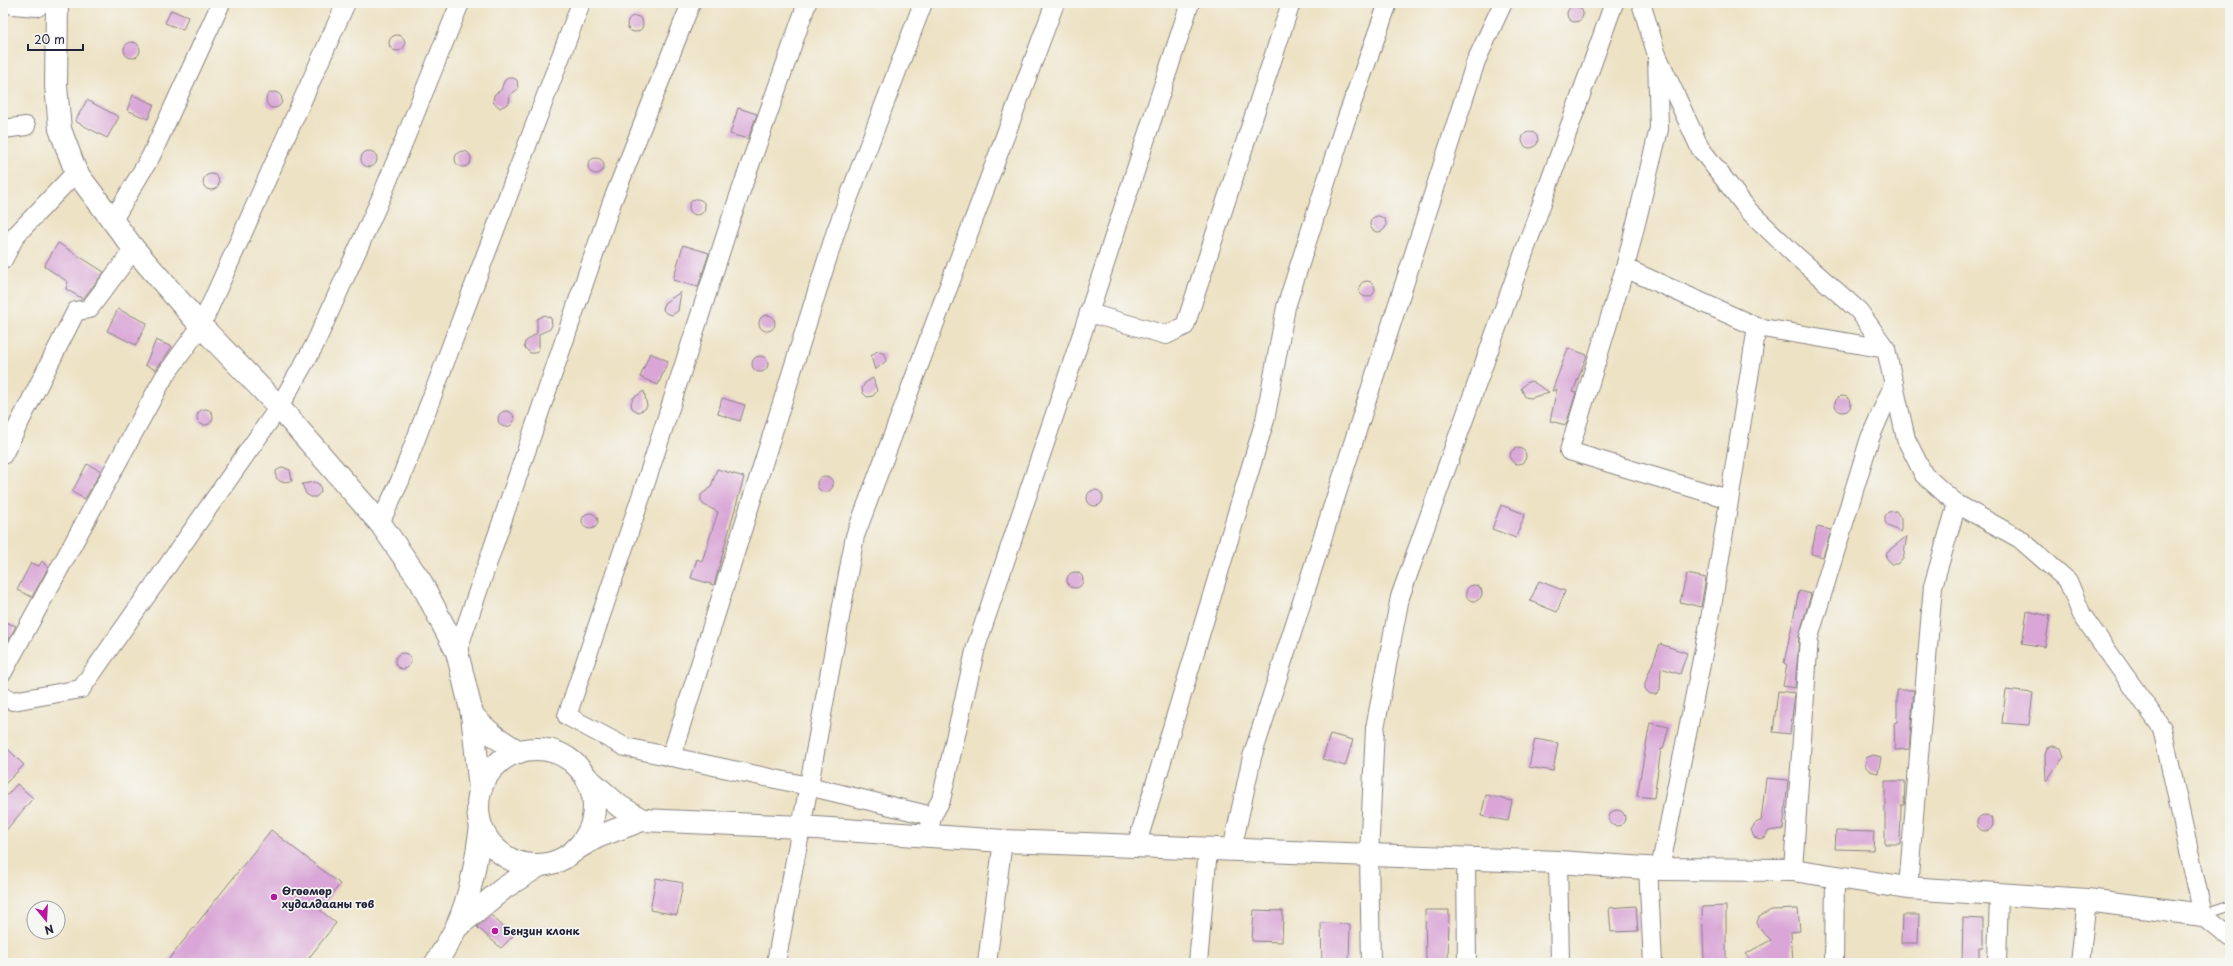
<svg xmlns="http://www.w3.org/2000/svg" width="2233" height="966" viewBox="0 0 2233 966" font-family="'Playpen Sans',sans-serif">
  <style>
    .building { fill: #d9a6d7 }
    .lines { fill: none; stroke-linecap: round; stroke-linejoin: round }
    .lane-casing { stroke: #888280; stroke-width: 11 }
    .street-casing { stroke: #888280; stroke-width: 20 }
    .secondary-casing { stroke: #888280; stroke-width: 24 }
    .lane { stroke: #fff; stroke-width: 9 }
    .street { stroke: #fff; stroke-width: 18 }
    .secondary { stroke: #fff; stroke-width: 22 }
    .poi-dot { fill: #b5179e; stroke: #f6f6f2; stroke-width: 1.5 }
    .labels { text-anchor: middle; stroke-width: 3.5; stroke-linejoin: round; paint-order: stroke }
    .poi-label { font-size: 11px; font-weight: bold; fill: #22223b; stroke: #f6f6f2; text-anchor: start }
  </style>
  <rect width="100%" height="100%" fill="#f6f6f2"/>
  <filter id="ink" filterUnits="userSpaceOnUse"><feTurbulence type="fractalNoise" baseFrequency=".025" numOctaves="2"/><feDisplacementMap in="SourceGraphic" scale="8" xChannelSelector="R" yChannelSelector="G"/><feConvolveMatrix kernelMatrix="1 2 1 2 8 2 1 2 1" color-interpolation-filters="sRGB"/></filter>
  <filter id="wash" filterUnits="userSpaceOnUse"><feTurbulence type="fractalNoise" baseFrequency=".012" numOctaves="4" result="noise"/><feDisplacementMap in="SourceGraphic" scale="16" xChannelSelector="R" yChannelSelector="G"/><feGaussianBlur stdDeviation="0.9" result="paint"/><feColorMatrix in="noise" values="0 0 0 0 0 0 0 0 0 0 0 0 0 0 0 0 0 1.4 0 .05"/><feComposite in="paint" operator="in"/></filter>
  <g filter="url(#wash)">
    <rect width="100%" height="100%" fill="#ede2c4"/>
    <g id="blocks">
      <g class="building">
        <circle cx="1575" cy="14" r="8"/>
        <polygon points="171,10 188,17 183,30 165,23"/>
        <circle cx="635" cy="24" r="8"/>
        <circle cx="397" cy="43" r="8"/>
        <circle cx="132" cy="50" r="8"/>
        <polygon points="508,78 513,78 517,80 518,89 510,95 509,103 500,108 493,102 494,95 501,90 504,81"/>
        <circle cx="274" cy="100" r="8"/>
        <polygon points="133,95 154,104 148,119 127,110"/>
        <polygon points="87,100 119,117 107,138 75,121"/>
        <polygon points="738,108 757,114 748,139 730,134"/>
        <circle cx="1530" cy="140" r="8"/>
        <circle cx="463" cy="159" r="8"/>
        <circle cx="369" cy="159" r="8"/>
        <circle cx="596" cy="166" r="8"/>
        <circle cx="211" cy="182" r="8"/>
        <circle cx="697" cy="207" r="8"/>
        <circle cx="1378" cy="224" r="8"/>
        <polygon points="58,243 104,272 83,299 66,289 68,282 44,266"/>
        <polygon points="683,245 709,253 698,287 673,280"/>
        <circle cx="1367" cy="289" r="8"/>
        <polygon points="681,292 678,311 672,315 666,313 663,310 664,303"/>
        <polygon points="118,309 147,323 136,345 107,331"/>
        <polygon points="544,315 551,318 552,325 550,329 539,334 539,349 535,353 530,353 524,347 525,342 537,333 537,319"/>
        <circle cx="767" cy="323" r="8"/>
        <polygon points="156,340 172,347 156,370 145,365"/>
        <polygon points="1568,348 1587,355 1573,392 1576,393 1566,425 1550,421 1557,389 1552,391"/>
        <polygon points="877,351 885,354 886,361 875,370 871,356"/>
        <polygon points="650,353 668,361 658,385 640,377"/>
        <circle cx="760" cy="364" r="8"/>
        <polygon points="873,378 877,391 873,396 867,397 863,393 862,388 865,383"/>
        <polygon points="1531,381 1533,382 1549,392 1531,398 1525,397 1521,388 1526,383"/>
        <polygon points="644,391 647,406 645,409 638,412 632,408 631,403 633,398"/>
        <circle cx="1843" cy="404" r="8"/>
        <polygon points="722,398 745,405 740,421 718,414"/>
        <circle cx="205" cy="417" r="8"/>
        <circle cx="506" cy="419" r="8"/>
        <circle cx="1518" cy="456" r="8"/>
        <polygon points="87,464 101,471 85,499 72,492"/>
        <polygon points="283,467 290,470 292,481 281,482 276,478 276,471"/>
        <polygon points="717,469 744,477 714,585 691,578 697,559 702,561 718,512 704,505 701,501 701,495 711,487"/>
        <circle cx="825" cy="484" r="8"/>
        <polygon points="315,482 320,485 321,492 316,497 311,497 306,494 302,484"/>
        <circle cx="1095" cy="498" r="8"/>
        <polygon points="1501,505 1525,514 1516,538 1492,529"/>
        <polygon points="1896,511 1901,518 1901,532 1888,526 1885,522 1885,516 1888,512"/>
        <circle cx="590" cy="521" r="8"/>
        <polygon points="1817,527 1831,530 1823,557 1811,554"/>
        <polygon points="1907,536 1903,559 1897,564 1891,564 1886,557 1887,552"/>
        <polygon points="42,561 48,568 32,597 17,590 31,563 39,566"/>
        <circle cx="1075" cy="580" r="8"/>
        <polygon points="1687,574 1706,578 1701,607 1680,602"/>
        <polygon points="1539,581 1565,591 1557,612 1530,601"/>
        <circle cx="1474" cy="593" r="8"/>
        <polygon points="1799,591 1811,594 1799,636 1795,688 1783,686 1787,665 1784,663"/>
        <polygon points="2027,611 2050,616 2045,647 2022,643"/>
        <polygon points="3,621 16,626 3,650"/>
        <polygon points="1660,644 1687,653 1680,674 1661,668 1660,690 1656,694 1650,694 1645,689 1645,683"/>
        <circle cx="403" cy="661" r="8"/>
        <polygon points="1897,690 1914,690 1909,749 1895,750 1894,723 1897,722"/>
        <polygon points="2006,690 2033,693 2029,725 2002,723"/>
        <polygon points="1778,691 1795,693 1790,734 1773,732"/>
        <polygon points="1650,723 1669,727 1663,749 1661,749 1654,798 1637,796"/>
        <polygon points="1330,734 1353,740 1345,766 1323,759"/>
        <polygon points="1535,739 1558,743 1553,771 1529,767"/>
        <polygon points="3,744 24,765 3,786"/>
        <polygon points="2053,746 2061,748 2064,757 2046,781 2045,754 2047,748"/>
        <polygon points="1873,755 1881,757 1878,773 1870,771 1865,766 1866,758"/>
        <polygon points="1766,778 1788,780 1785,812 1783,829 1769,831 1765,837 1760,839 1754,837 1751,830 1755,823 1761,821"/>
        <polygon points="1885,781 1905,781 1904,805 1901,805 1900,844 1885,844"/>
        <polygon points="17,784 33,798 3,834 3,800"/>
        <polygon points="1486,795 1512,801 1508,821 1481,816"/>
        <circle cx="1617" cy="818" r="8"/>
        <circle cx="1985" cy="823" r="8"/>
        <polygon points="271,830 340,884 320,910 336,923 305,963 166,963"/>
        <polygon points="1836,831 1874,832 1873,850 1835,849"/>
        <polygon points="656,878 683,883 677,915 650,910"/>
        <polygon points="1636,906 1638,931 1611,932 1609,908"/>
        <polygon points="1726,906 1726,963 1704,963 1702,907"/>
        <polygon points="1798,909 1800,931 1791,932 1793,963 1754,963 1745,954 1771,940 1758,927 1757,922 1759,917 1771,910"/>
        <polygon points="1254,910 1283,911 1282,942 1252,941"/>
        <polygon points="1425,910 1449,910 1448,963 1426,963"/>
        <polygon points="491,915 513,936 501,948 477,927"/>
        <polygon points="1902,915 1919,915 1918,943 1901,943"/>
        <polygon points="1963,918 1983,919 1983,947 1979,947 1979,963 1962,963"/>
        <polygon points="1321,923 1350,924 1349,963 1322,963"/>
      </g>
    </g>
  </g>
  <g filter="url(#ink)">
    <use href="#blocks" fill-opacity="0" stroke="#888280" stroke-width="1"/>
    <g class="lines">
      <defs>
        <polyline id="lane" points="2203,915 2230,906"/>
        <g id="street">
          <polyline points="807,3 731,219 647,479 567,716 625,747 808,786 932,816"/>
          <polyline points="1641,3 1657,55 1700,148 1749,211 1795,255 1859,311 1886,349"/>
          <polyline points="1657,55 1659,129 1625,268 1757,327 1886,349 1906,439 1924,475 1957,504 2020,539 2068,581 2082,615 2162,728 2203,915 2230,937"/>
          <polyline points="3,129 26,126"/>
          <polyline points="113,220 151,156 221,3"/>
          <polyline points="3,260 16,235 76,172"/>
          <polyline points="1625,268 1569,451 1729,499"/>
          <polyline points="1089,313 1166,335 1185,326 1291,3"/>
          <polyline points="3,455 76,311 89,309 134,249"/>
          <polyline points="380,523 400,481 581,3"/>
          <polyline points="457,652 612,202 691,3"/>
          <polyline points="3,672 164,377 201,326 346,3"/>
          <polyline points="3,696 13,701 81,689 279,407 314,346 380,200 460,3"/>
          <polyline points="671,757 836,231 923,3"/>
          <polyline points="930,827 932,816 941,800 976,647 1089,313 1190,3"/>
          <polyline points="1136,847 1265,420 1286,307 1346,120 1388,3"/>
          <polyline points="1232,850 1252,757 1476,61 1503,3"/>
          <polyline points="1466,859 1467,963"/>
          <polyline points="1558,862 1560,963"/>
          <polyline points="1648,868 1653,963"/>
          <polyline points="1660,869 1710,619 1757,327"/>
          <polyline points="1793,870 1809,637 1870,438 1894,383"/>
          <polyline points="1908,888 1933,586 1957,504"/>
          <polyline points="776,963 855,536 1055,3"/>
          <polyline points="987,963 1003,841"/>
          <polyline points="1198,963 1208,850"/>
          <polyline points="1371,963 1369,856 1375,728 1400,597 1614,3"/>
          <polyline points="1834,963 1835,876"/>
          <polyline points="1997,963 1999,894"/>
          <polyline points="2080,963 2087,900"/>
        </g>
        <g id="secondary">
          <polyline points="13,3 37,5 38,3"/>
          <polyline points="57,3 56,86 60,129 76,172 134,249 201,326 279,407 380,523 421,582 457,652 472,714 480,789"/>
          <path d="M 472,714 C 485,731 501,741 519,752"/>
          <circle cx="536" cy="807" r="58"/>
          <polyline points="586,777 619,806 642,820"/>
          <polyline points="576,849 597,837 642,820 801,827 1003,841 1558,862 1660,869 1793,870 1908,888 2087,900 2203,915"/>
          <polyline points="457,927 504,888 540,865"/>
          <path d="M 436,963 C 443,951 450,940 456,928 C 471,896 476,861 481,826"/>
        </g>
      </defs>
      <use href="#lane" class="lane-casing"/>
      <use href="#street" class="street-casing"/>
      <use href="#secondary" class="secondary-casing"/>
      <use href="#lane" class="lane"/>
      <use href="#street" class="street"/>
      <use href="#secondary" class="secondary"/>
    </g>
  </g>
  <g class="poi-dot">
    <circle cx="274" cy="897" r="4"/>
    <circle cx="495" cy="931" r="4"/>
  </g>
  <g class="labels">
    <g class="poi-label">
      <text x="282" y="895">Өгөөмөр<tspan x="282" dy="13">худалдааны төв</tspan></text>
      <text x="503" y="935">Бензин клонк</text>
    </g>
  </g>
  <rect width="2233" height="966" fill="none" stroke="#f6f6f2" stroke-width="16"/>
  <g transform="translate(46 920) rotate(162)"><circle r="19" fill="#f6f6f2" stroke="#a1a1a9"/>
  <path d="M0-3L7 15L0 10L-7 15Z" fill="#b5179e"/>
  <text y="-6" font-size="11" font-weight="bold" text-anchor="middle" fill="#22223b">N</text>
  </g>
  <path d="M28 44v6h55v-6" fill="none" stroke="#22223b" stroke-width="2"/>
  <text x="34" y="44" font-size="12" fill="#22223b" stroke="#f6f6f2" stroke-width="3" paint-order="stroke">20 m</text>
</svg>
